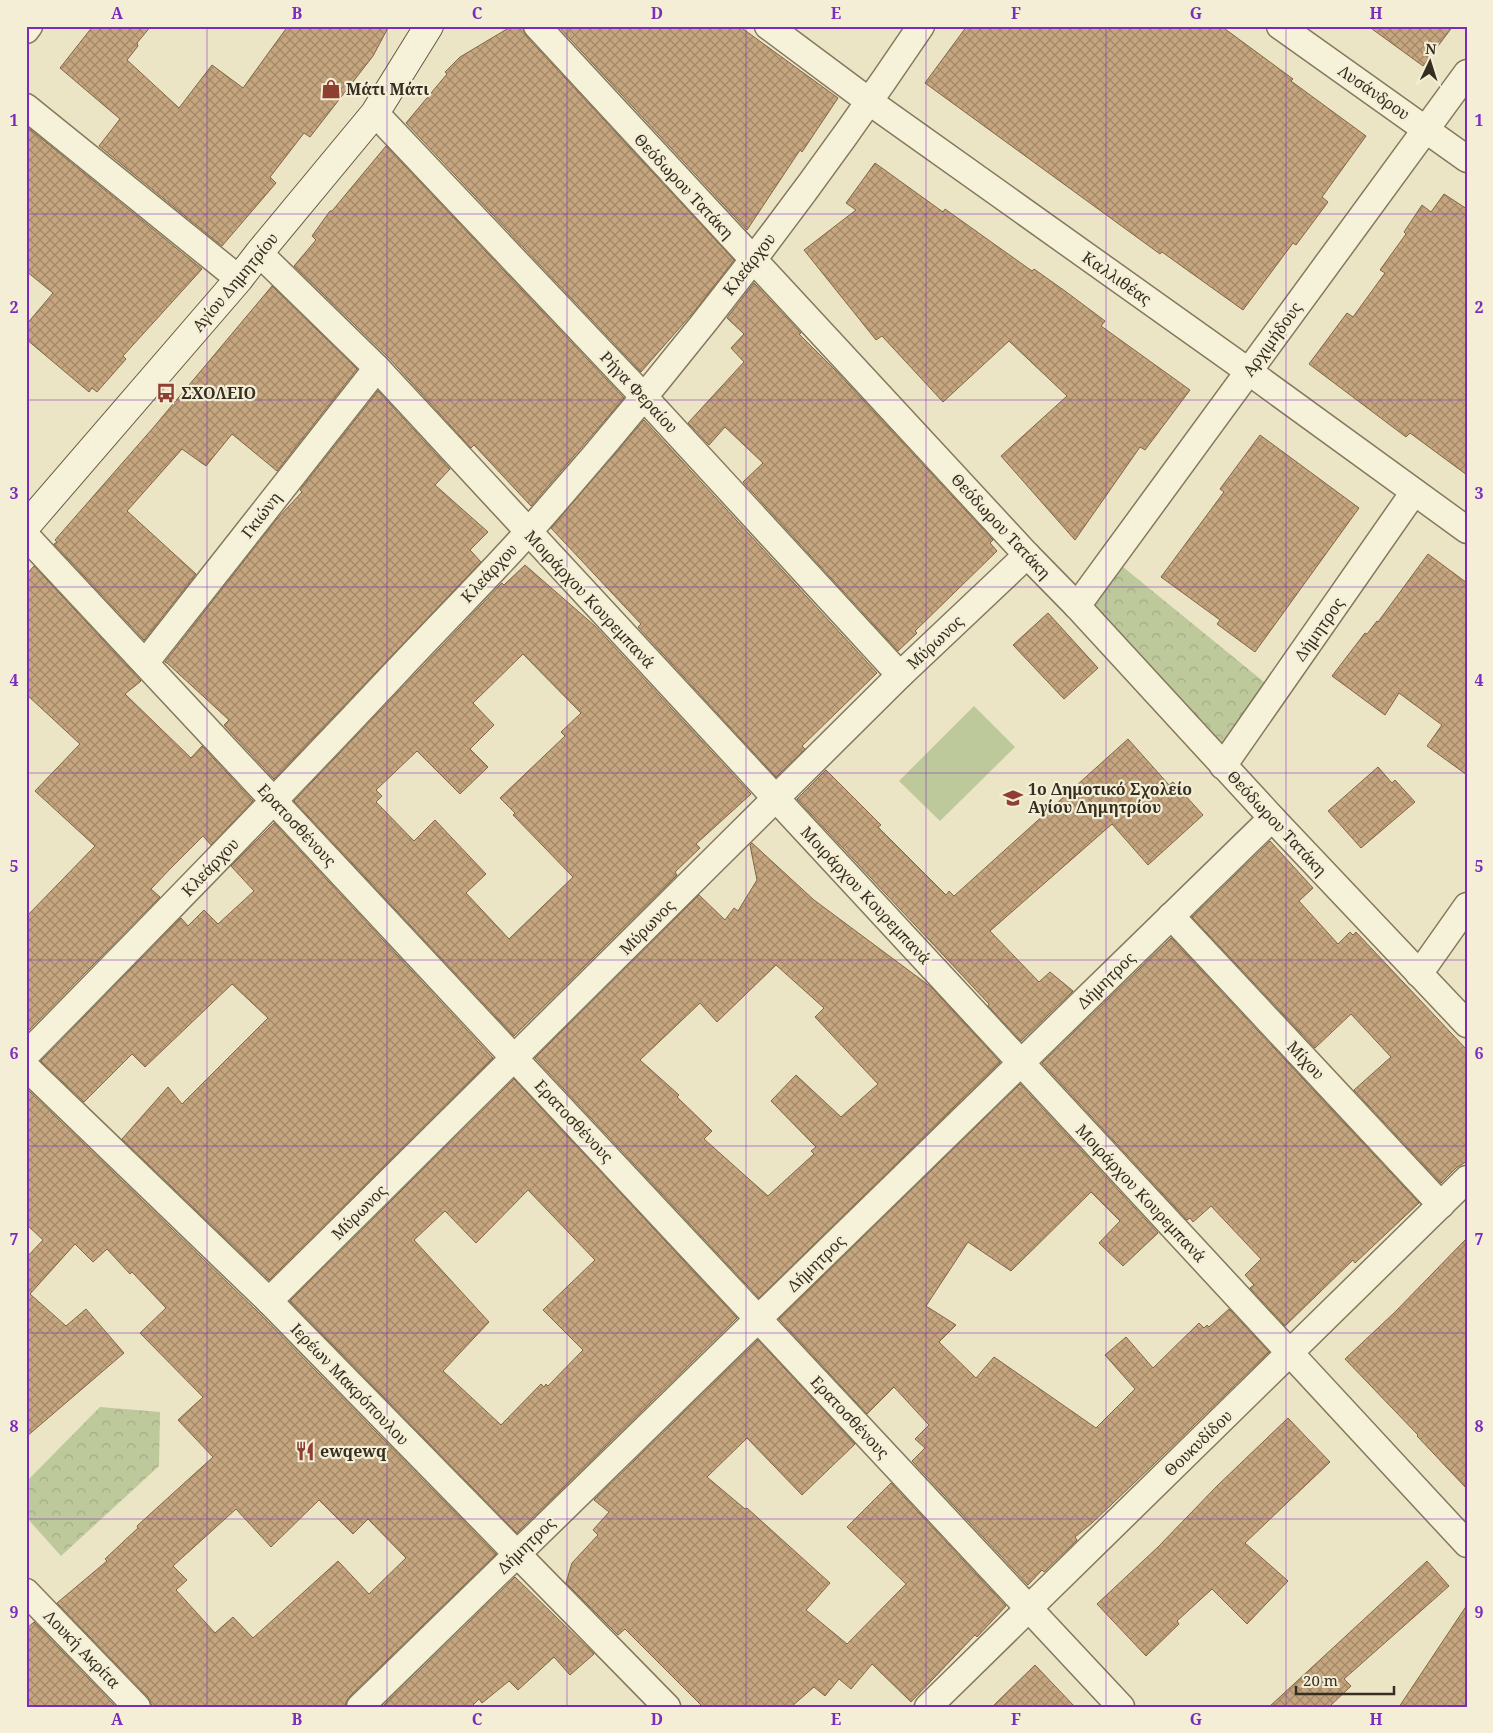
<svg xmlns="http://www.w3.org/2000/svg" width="1493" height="1733" viewBox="0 0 1493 1733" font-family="'Noto Serif',serif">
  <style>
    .park { fill: url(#park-crowns) }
    .pitch { fill: #bdc89b }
    .building { fill: url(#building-cross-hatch); stroke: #826645; fill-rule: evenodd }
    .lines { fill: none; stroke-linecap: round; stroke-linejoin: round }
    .street-casing { stroke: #85785d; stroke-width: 29 }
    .secondary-casing { stroke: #675940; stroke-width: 30 }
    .street { stroke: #f6f1d9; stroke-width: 26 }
    .secondary { stroke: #f6f1d9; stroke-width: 28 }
    .grid { fill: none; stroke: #7b2cbf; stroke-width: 1; stroke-opacity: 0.55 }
    .labels { text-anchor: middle; stroke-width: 4.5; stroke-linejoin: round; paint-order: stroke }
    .poi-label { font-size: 16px; font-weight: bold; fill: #362e20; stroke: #f3eed5; text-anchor: start }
    .street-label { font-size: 16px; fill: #362e20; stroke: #f3eed5 }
    .neatline { fill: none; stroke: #7b2cbf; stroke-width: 2 }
    .grid-label { font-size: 16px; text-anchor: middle; font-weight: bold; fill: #7b2cbf }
  </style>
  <defs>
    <pattern id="park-crowns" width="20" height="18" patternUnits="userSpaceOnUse" patternTransform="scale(1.25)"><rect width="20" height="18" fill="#bdc89b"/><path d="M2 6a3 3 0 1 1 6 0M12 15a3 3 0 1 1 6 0" fill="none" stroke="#a3ac85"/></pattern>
    <pattern id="building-cross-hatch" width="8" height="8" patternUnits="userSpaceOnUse" patternTransform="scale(1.25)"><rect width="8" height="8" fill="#c6a67f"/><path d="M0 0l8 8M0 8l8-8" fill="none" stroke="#a28868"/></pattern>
  </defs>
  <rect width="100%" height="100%" fill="#ebe5c6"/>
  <g class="park">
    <polygon points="1112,558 1275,691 1223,766 1077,606"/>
    <polygon points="100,1407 160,1412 159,1466 61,1556 26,1517 26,1482"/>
  </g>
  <polygon class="pitch" points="974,706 1015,747 940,821 899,781"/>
  <g class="building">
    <polygon points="93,26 151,26 137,43 138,46 127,60 179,108 212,65 243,88 288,26 389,26 373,56 310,137 304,133 270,177 276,183 222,246 99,146 120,119 60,68"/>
    <polygon points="512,26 522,26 526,36 734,260 697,308 641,372 406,123 447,74 445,72 460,57"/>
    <polygon points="558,26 739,26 838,98 802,152 800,150 747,230"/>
    <polygon points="967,26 1221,26 1293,79 1291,81 1366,136 1322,197 1328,202 1296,245 1293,243 1243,310 1162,252 1160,254 925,83"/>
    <polygon points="1368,26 1453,26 1423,66"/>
    <polygon points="26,126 202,269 123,356 126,359 97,392 92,388 89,392 26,339 26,325 53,293 26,271"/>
    <polygon points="386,146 624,398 531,506 474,445 471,448 388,357 294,266 316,240 312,236 330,211 332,211"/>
    <polygon points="875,163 943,212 945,209 1032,271 1034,269 1065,291 1105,321 1101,326 1190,390 1145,450 1140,447 1075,540 1001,456 1067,396 1009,341 943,402 882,336 876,340 804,250 856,210 846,203"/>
    <polygon points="1444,194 1467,209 1467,475 1410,433 1406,437 1309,364 1347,313 1353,317 1385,273 1380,270 1406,234 1404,232 1422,205 1431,212"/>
    <polygon points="754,283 801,333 799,334 836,371 993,540 990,543 997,551 915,631 917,633 898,651 743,482 763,463 725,427 709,445 688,423 744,362 731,348 744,334 727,318"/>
    <polygon points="272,286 357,369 277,471 232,434 206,466 182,449 127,511 196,574 144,640 54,544 57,542 55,540 153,428"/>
    <polygon points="378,391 450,469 435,485 488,532 470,550 481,562 274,779 224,725 229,720 167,663 165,662 276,520 302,492 300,490"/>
    <polygon points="644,420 877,673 802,746 805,749 776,777 638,627 641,624 551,528"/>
    <polygon points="1260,435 1359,508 1255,652 1217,624 1220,620 1161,577 1224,492 1220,489"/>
    <polygon points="1428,554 1467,583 1467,775 1427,746 1442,725 1399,693 1385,715 1332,676 1365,633 1367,634 1377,621 1378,622"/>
    <path d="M 525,565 L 595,626 L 751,794 L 696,844 L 700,848 L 675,872 L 677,875 L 514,1036 L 294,801 L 502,583 L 504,585 ZM 523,654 L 581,713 L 561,732 L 565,736 L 500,798 L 515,813 L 513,815 L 573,877 L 509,939 L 466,893 L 486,874 L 435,820 L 414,841 L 376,802 L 382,796 L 376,790 L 417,751 L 460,794 L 488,767 L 470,749 L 494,725 L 473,703 Z"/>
    <polygon points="34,566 141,681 125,694 191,758 202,746 253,801 211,845 203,836 171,868 151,889 160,897 26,1033 26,917 95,846 35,791 80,744 26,694 26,575"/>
    <polygon points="1048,613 1098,668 1064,699 1013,645"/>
    <polygon points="1128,739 1169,785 1173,782 1203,815 1148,865 1112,824 990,931 1039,982 1050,972 1073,991 1021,1041 988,1006 989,1004 797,799 826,770 881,825 878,827 946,895 949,891 954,896"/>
    <polygon points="1378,767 1392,783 1395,780 1415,802 1361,848 1328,811"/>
    <polygon points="274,823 493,1058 269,1280 122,1139 168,1087 182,1104 268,1018 232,984 145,1067 132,1054 84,1102 41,1061 181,918 188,926 204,910 218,924 254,891 231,866"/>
    <polygon points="1270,841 1313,888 1299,901 1338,944 1350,932 1353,935 1356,932 1467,1050 1467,1161 1456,1168 1441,1183 1354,1090 1391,1057 1351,1014 1315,1048 1192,917"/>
    <path d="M 752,843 L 814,900 L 931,987 L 1000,1062 L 759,1298 L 535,1058 L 699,895 L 725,920 L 734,908 L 738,911 L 757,880 L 750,845 ZM 776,965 L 824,1008 L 815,1017 L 878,1084 L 841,1117 L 796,1075 L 771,1101 L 816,1147 L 811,1151 L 814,1154 L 768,1196 L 704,1139 L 712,1131 L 677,1097 L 679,1095 L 640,1060 L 700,1003 L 717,1022 Z"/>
    <polygon points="1171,938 1419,1203 1355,1263 1353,1260 1285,1326 1250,1288 1254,1285 1245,1275 1261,1259 1211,1206 1193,1222 1190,1218 1187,1220 1042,1063"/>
    <path d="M 514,1079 L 737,1318 L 517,1533 L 290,1301 ZM 528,1190 L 595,1260 L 543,1310 L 583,1350 L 548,1386 L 546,1384 L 544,1387 L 541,1384 L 501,1425 L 443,1371 L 489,1322 L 414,1240 L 445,1211 L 476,1243 Z"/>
    <polygon points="1020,1084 1158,1233 1123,1266 1099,1243 1120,1221 1091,1192 1011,1271 968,1242 926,1306 956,1325 939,1342 976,1378 994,1357 1096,1428 1135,1389 1105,1355 1126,1337 1153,1368 1199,1323 1204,1328 1207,1325 1209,1327 1229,1309 1269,1352 1154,1464 1092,1523 1075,1537 1077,1540 1044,1572 1042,1570 1028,1585 912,1461 925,1448 915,1439 929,1425 894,1387 867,1414 779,1319"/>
    <path d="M 26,1088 L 258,1312 L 496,1554 L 350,1696 L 346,1702 L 345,1707 L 152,1707 L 148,1697 L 57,1603 L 107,1561 L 105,1559 L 138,1528 L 137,1526 L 213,1457 L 178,1420 L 203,1397 L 140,1333 L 166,1308 L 132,1272 L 130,1274 L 107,1249 L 93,1262 L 75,1244 L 30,1294 L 66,1326 L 86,1309 L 124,1353 L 26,1437 L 26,1258 L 43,1240 L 26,1224 ZM 319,1500 L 353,1534 L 368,1519 L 406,1558 L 369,1594 L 338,1561 L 253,1638 L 233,1617 L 215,1633 L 176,1590 L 187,1580 L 173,1566 L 236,1509 L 271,1547 Z"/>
    <polygon points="1467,1238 1467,1489 1417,1436 1418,1435 1345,1359 1395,1312"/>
    <polygon points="758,1340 855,1444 802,1495 747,1438 707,1477 745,1509 747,1508 830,1583 806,1610 847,1644 906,1584 847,1527 891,1483 1006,1606 977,1637 975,1635 911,1702 872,1664 851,1689 839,1679 825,1696 814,1687 791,1707 703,1707 625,1629 618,1635 566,1583 572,1563 598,1535 593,1530 609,1512 594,1500"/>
    <polygon points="1288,1418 1330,1462 1245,1543 1288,1581 1247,1624 1212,1589 1177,1621 1179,1624 1146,1656 1097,1604 1158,1547 1217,1486"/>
    <polygon points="1427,1561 1449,1586 1344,1679 1351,1686 1329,1707 1269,1707"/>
    <polygon points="515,1577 594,1654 570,1675 554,1657 518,1690 509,1681 482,1703 479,1699 471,1707 382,1707"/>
    <polygon points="1467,1605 1467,1707 1399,1707"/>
    <polygon points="34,1622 116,1707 26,1707 26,1629"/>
    <polygon points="1035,1665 1075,1707 992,1707"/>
  </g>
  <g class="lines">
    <defs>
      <g id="street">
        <polyline points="537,26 1027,555 1077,606 1272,818 1467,1024"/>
        <polyline points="768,26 870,102 1248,371 1467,530"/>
        <polyline points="1280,26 1467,159"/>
        <polyline points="26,30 29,26"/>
        <polyline points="26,107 239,279"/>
        <polyline points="375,113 644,397 900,675"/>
        <polyline points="259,253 377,368 1467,1544"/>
        <polyline points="26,536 1121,1707"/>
        <polyline points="1077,606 1467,73"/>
        <polyline points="145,663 377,368"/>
        <polyline points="1223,766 1414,492"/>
        <polyline points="1171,916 1441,1205"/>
        <polyline points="1419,974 1467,906"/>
        <path d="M 26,1055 C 151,928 276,800 398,670 C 442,623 487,578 530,530 C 671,371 802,203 921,26"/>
        <polyline points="26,1067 269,1301 667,1707"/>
        <polyline points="269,1301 900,675 1027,555"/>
        <polyline points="26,1592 137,1707"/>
        <polyline points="360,1707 1272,818"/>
        <polyline points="928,1707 1467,1179"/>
      </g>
      <polyline id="secondary" points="26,526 239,279 259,253 375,113 429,26"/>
    </defs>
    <use href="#street" class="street-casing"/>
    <use href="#secondary" class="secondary-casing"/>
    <use href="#street" class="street"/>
    <use href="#secondary" class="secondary"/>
  </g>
  <path class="grid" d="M 207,26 L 207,1707M 387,26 L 387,1707M 567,26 L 567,1707M 746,26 L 746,1707M 926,26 L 926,1707M 1106,26 L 1106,1707M 1286,26 L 1286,1707M 26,214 L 1467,214M 26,400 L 1467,400M 26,587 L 1467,587M 26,773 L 1467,773M 26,960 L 1467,960M 26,1146 L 1467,1146M 26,1333 L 1467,1333M 26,1519 L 1467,1519"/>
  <defs>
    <symbol id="shop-bare" viewBox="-9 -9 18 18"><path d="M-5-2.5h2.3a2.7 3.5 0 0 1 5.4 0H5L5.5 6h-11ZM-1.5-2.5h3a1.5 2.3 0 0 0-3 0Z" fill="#8f3e32" stroke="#f3eed5" stroke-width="2.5" paint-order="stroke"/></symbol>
    <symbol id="bus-bare" viewBox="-9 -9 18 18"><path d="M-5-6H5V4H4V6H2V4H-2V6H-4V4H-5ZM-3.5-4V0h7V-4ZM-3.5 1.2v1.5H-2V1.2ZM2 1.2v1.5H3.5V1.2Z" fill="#8f3e32" stroke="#f3eed5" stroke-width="2.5" paint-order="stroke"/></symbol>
    <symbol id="school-bare" viewBox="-9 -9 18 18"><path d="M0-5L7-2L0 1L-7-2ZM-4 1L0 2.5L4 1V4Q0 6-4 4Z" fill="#8f3e32" stroke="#f3eed5" stroke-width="2.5" paint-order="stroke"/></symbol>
    <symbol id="restaurant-bare" viewBox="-9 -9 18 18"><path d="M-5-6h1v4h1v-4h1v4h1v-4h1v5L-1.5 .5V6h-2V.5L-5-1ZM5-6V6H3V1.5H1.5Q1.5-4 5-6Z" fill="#8f3e32" stroke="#f3eed5" stroke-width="2.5" paint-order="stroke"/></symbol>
  </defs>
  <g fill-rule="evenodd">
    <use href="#shop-bare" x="317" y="75" width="28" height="28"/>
    <use href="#bus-bare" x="152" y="379" width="28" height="28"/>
    <use href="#school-bare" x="999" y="784" width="28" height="28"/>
    <use href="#restaurant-bare" x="291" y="1437" width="28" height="28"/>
  </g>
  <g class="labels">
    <g class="poi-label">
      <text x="346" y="95">Μάτι Μάτι</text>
      <text x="181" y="399">ΣΧΟΛΕΙΟ</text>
      <text x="1028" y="795">1ο Δημοτικό Σχολείο<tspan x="1028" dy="18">Αγίου Δημητρίου</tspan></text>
      <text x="320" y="1457">ewqewq</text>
    </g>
    <g class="street-label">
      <text transform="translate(1374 92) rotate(35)" y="6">Λυσάνδρου</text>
      <text transform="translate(684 186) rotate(47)" y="6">Θεόδωρου Τατάκη</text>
      <text transform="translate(749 264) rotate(-52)" y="6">Κλεάρχου</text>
      <text transform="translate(1117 278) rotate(35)" y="6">Καλλιθέας</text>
      <text transform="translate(235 282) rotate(-50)" y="6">Αγίου Δημητρίου</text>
      <text transform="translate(1272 339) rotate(-54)" y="6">Αρχιμήδους</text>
      <text transform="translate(639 392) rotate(47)" y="6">Ρήγα Φεραίου</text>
      <text transform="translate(261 515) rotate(-52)" y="6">Γκιώνη</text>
      <text transform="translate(1001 526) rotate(47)" y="6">Θεόδωρου Τατάκη</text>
      <text transform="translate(489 573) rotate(-47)" y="6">Κλεάρχου</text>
      <text transform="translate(590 599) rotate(47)" y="6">Μοιράρχου Κουρεμπανά</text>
      <text transform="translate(1319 629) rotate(-55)" y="6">Δήμητρος</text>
      <text transform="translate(935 642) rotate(-43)" y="6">Μύρωνος</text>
      <text transform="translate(1277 823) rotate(47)" y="6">Θεόδωρου Τατάκη</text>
      <text transform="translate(297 825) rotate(47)" y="6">Ερατοσθένους</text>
      <text transform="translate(210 867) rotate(-46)" y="6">Κλεάρχου</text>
      <text transform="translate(866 895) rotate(47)" y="6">Μοιράρχου Κουρεμπανά</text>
      <text transform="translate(647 927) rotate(-45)" y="6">Μύρωνος</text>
      <text transform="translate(1106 980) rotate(-44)" y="6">Δήμητρος</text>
      <text transform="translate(1306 1060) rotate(47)" y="6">Μίχου</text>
      <text transform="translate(574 1121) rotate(47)" y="6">Ερατοσθένους</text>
      <text transform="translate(1141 1193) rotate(47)" y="6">Μοιράρχου Κουρεμπανά</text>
      <text transform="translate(359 1212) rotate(-45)" y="6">Μύρωνος</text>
      <text transform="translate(816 1263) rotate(-44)" y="6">Δήμητρος</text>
      <text transform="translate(350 1384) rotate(46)" y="6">Ιερέων Μακρόπουλου</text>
      <text transform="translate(850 1417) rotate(47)" y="6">Ερατοσθένους</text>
      <text transform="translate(1198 1443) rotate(-44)" y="6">Θουκυδίδου</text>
      <text transform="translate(526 1545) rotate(-44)" y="6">Δήμητρος</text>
      <text transform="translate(82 1649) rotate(46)" y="6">Λουκή Ακρίτα</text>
    </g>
  </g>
  <rect width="1493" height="1733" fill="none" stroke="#f3eed5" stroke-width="55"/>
  <g transform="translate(1430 62) rotate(4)" stroke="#f3eed5" stroke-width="4" paint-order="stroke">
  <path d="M0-4L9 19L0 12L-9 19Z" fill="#362e20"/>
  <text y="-8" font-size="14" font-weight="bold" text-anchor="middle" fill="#362e20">N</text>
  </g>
  <path d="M1296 1686v8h98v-8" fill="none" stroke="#362e20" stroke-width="2.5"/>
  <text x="1303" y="1686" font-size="15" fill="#362e20" stroke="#f3eed5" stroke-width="4" paint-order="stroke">20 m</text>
  <rect x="28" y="28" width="1438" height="1678" class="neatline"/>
  <g class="grid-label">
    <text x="117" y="19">A</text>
    <text x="297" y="19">B</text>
    <text x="477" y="19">C</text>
    <text x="657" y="19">D</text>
    <text x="836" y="19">E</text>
    <text x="1016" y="19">F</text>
    <text x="1196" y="19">G</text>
    <text x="1376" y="19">H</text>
    <text x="14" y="126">1</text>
    <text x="1479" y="126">1</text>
    <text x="14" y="313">2</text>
    <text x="1479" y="313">2</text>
    <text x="14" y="499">3</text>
    <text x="1479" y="499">3</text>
    <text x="14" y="686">4</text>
    <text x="1479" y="686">4</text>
    <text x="14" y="872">5</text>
    <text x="1479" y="872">5</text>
    <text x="14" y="1059">6</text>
    <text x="1479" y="1059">6</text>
    <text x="14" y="1245">7</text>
    <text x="1479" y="1245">7</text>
    <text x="14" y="1432">8</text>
    <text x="1479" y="1432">8</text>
    <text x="14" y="1618">9</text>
    <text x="1479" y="1618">9</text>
    <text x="117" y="1725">A</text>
    <text x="297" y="1725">B</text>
    <text x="477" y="1725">C</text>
    <text x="657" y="1725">D</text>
    <text x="836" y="1725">E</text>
    <text x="1016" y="1725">F</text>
    <text x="1196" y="1725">G</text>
    <text x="1376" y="1725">H</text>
  </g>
</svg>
